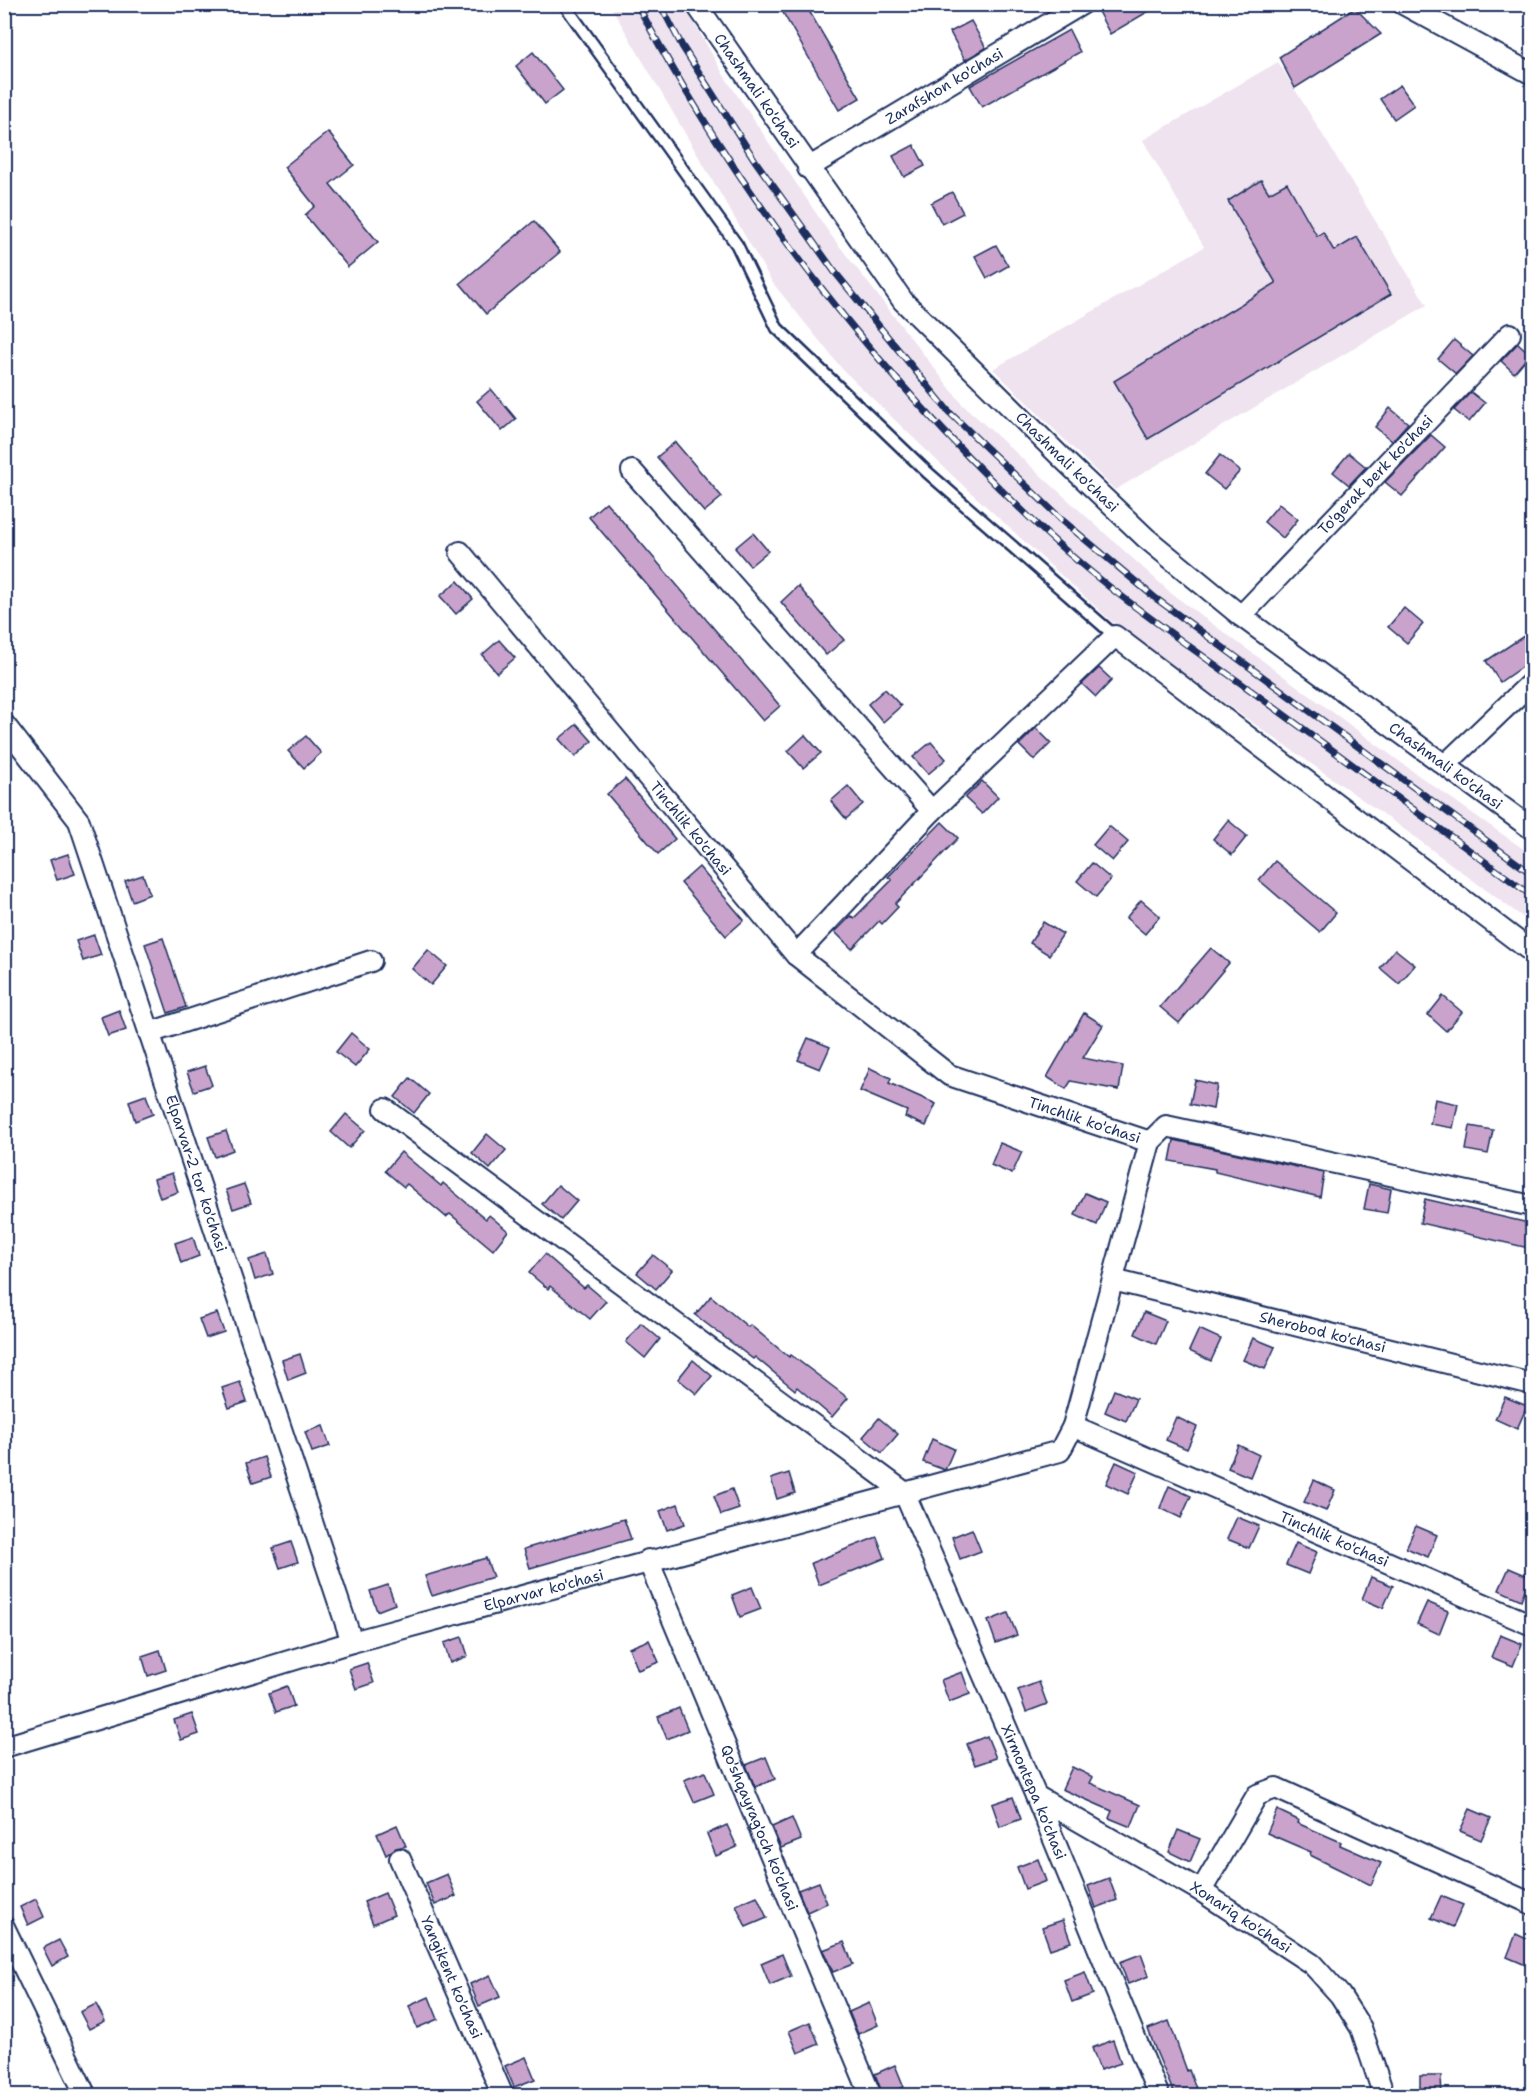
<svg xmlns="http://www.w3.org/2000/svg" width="1537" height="2100" viewBox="0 0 1537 2100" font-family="'Shantell Sans',sans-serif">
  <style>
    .built { fill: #efe3ef }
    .building { fill: #c9a3cb; stroke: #1b2f5e; stroke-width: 1.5 }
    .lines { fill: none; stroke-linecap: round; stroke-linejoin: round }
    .lane-casing { stroke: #1b2f5e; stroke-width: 15 }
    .street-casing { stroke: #1b2f5e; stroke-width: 24 }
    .lane { stroke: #fff; stroke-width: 10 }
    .street { stroke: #fff; stroke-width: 20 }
    .rail-casing { stroke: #1b2f5e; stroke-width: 7 }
    .rail { stroke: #fff; stroke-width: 4.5; stroke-dasharray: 14; stroke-linecap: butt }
    .labels { text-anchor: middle; stroke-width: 5; stroke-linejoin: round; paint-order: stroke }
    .street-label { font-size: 15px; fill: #1b2f5e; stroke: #fff }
  </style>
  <rect width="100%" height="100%" fill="#fff"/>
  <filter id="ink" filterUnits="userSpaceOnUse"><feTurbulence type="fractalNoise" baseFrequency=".0167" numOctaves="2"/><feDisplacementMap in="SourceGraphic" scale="12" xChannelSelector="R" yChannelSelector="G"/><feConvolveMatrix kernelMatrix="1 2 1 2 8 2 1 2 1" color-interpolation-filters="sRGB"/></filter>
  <g filter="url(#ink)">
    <g class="built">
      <polygon points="610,5 684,5 725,77 830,234 963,405 1172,594 1418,775 1532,855 1532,924 1397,824 1122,631 954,477 843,370 772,282"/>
      <polygon points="1278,62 1427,305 1115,490 993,369 1204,247 1143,140"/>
    </g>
    <g class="building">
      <polygon points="778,4 805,4 860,98 839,110"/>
      <polygon points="1094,4 1161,4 1110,34"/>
      <polygon points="1355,8 1381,34 1295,88 1279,57"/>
      <polygon points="971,21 986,48 965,60 950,32"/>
      <polygon points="1069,30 1080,52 982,107 970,86"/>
      <polygon points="533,52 563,90 545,104 516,66"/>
      <polygon points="1400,85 1414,105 1394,119 1380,99"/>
      <polygon points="328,132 354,165 330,184 378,242 348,267 305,215 315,206 284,167"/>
      <polygon points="914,145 925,166 904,177 893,156"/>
      <polygon points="1261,180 1269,193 1287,183 1317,236 1323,232 1334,251 1357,237 1391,294 1148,439 1114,381 1276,283 1228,201"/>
      <polygon points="952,192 963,213 942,224 931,203"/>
      <polygon points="534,221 560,252 486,314 460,283"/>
      <polygon points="996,245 1008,266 987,278 975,256"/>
      <polygon points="1454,340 1473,356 1456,374 1438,359"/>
      <polygon points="1518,343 1530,354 1514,373 1501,361"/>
      <polygon points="491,389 516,419 502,431 477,401"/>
      <polygon points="1471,392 1485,403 1469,422 1454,410"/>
      <polygon points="1390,408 1408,423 1392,441 1375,427"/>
      <polygon points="1431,435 1445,447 1402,496 1385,482"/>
      <polygon points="675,442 722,497 704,512 657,457"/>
      <polygon points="1349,453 1366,467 1349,485 1333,472"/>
      <polygon points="1220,455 1240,471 1224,489 1205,474"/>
      <polygon points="606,502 780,706 763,721 589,517"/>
      <polygon points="1279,504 1298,519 1283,538 1264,522"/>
      <polygon points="753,533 768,551 750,566 735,548"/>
      <polygon points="458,581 473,599 456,614 440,596"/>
      <polygon points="798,586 844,640 826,655 781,602"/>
      <polygon points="1404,608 1423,624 1407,643 1388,627"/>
      <polygon points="1533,630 1533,659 1500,682 1486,661"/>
      <polygon points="499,640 515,658 497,673 482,655"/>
      <polygon points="1099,668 1112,680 1096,697 1082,684"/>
      <polygon points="885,689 901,706 883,722 868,704"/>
      <polygon points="577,724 592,741 575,757 559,739"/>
      <polygon points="1036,728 1051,743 1034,760 1019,745"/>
      <polygon points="805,735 821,753 803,768 788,751"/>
      <polygon points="306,736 321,753 304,768 288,751"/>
      <polygon points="931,742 946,759 928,774 913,757"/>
      <polygon points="625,779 675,839 658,854 607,794"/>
      <polygon points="982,781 998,797 982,814 965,798"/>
      <polygon points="848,786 863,804 846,819 831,801"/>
      <polygon points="1228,820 1247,836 1232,855 1213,839"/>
      <polygon points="942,822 958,838 895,904 898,907 882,924 879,921 852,949 835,932 851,916 854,918 892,880 888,877"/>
      <polygon points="1109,826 1128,842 1112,861 1093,845"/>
      <polygon points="68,854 75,874 57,880 50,860"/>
      <polygon points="1275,861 1336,913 1320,932 1259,880"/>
      <polygon points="1092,863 1111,879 1096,897 1077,881"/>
      <polygon points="699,867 744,920 726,936 681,883"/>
      <polygon points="143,875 150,894 132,901 125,881"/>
      <polygon points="1141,900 1160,916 1145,934 1126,918"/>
      <polygon points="1043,922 1063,934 1049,955 1030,943"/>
      <polygon points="94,935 101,955 83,961 76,941"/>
      <polygon points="163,938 186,1007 168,1013 145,944"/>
      <polygon points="1211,948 1229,963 1179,1023 1160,1007"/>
      <polygon points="1395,949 1415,965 1399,984 1380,968"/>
      <polygon points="428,950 447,966 431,985 412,969"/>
      <polygon points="1443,996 1462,1012 1446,1031 1428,1015"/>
      <polygon points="119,1010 126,1030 108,1036 101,1017"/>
      <polygon points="1084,1013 1103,1025 1083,1058 1123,1066 1119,1090 1071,1081 1066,1089 1047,1077"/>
      <polygon points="351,1033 370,1049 355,1067 336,1052"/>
      <polygon points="808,1038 830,1047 820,1069 798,1060"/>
      <polygon points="205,1066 212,1085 194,1091 187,1072"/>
      <polygon points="870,1068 891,1078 889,1083 936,1104 926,1126 905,1117 907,1111 860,1091"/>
      <polygon points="410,1078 429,1094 414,1113 395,1097"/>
      <polygon points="1195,1080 1217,1085 1213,1109 1190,1104"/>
      <polygon points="146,1095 153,1114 135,1121 129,1101"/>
      <polygon points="1435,1099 1458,1104 1453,1128 1430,1124"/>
      <polygon points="346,1114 365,1130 349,1148 331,1132"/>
      <polygon points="1470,1126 1493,1130 1488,1154 1466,1150"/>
      <polygon points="226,1131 233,1150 215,1157 208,1137"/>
      <polygon points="487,1134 506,1150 490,1169 472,1153"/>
      <polygon points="1174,1140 1324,1173 1320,1197 1215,1172 1215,1169 1170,1161"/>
      <polygon points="1000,1143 1022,1152 1012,1174 991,1165"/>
      <polygon points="401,1152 441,1186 443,1183 486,1219 489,1215 508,1231 493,1250 450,1214 446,1217 407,1184 404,1187 385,1171"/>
      <polygon points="172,1173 178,1192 160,1198 154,1179"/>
      <polygon points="244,1184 251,1203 233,1209 226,1190"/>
      <polygon points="1369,1184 1391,1189 1387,1213 1364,1209"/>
      <polygon points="558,1185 577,1201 561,1220 542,1204"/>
      <polygon points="1085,1193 1106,1202 1097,1225 1075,1215"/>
      <polygon points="1425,1199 1533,1224 1533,1249 1420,1223"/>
      <polygon points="193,1237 199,1256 181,1263 175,1243"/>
      <polygon points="267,1254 273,1274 255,1280 249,1260"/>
      <polygon points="545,1254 584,1288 587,1285 606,1301 590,1319 550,1286 548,1289 529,1273"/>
      <polygon points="653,1255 672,1270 656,1289 637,1273"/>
      <polygon points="711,1296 748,1327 750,1325 789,1357 791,1355 848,1398 832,1417 797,1387 795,1390 755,1357 753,1359 695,1315"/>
      <polygon points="1144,1312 1166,1321 1156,1344 1135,1334"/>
      <polygon points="217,1313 224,1332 206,1338 199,1319"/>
      <polygon points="641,1323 660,1339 645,1358 626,1342"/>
      <polygon points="1199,1329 1221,1339 1211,1361 1189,1351"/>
      <polygon points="1253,1338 1275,1347 1265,1369 1243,1360"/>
      <polygon points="300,1354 306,1373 288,1380 282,1360"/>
      <polygon points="693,1360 712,1376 697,1394 678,1379"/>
      <polygon points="240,1382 247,1402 229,1408 222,1388"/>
      <polygon points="1114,1390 1136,1399 1126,1421 1105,1412"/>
      <polygon points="1505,1397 1527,1406 1517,1429 1495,1419"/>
      <polygon points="1176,1417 1197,1427 1187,1449 1166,1440"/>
      <polygon points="879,1418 898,1434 882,1453 863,1437"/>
      <polygon points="323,1426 330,1446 312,1452 305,1432"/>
      <polygon points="932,1439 954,1449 945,1470 923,1462"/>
      <polygon points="1238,1445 1259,1455 1250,1477 1228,1468"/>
      <polygon points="264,1457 271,1477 253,1483 246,1463"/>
      <polygon points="1116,1462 1138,1472 1128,1494 1106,1484"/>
      <polygon points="789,1473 795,1493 777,1499 771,1479"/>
      <polygon points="1314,1480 1335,1490 1326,1511 1304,1502"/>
      <polygon points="1169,1486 1191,1496 1181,1518 1160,1508"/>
      <polygon points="732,1489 739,1509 721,1515 714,1496"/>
      <polygon points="678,1504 685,1524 667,1530 660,1511"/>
      <polygon points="1237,1517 1259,1526 1249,1548 1227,1539"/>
      <polygon points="624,1519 631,1539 530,1568 524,1549"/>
      <polygon points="1416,1526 1437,1535 1428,1557 1406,1548"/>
      <polygon points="972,1529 981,1551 960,1559 952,1537"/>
      <polygon points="877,1537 885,1558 819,1585 811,1563"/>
      <polygon points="291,1542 298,1562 280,1568 273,1548"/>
      <polygon points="1296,1543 1317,1552 1308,1574 1286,1565"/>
      <polygon points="486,1558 493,1577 432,1596 425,1576"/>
      <polygon points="1509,1568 1530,1577 1521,1600 1499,1590"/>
      <polygon points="1371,1577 1393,1586 1383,1608 1362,1599"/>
      <polygon points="388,1585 395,1604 377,1611 370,1591"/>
      <polygon points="752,1587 761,1609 740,1617 732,1595"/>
      <polygon points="1427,1602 1448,1611 1439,1634 1417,1624"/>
      <polygon points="1008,1613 1017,1635 996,1643 988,1621"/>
      <polygon points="1500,1635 1522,1644 1513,1666 1491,1657"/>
      <polygon points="462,1637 468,1656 450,1663 444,1643"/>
      <polygon points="649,1640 659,1662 638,1670 629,1648"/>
      <polygon points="160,1650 166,1670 148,1676 142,1656"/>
      <polygon points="367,1663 374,1683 356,1689 349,1669"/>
      <polygon points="962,1672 970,1694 949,1702 941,1680"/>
      <polygon points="1039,1682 1047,1704 1026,1712 1018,1690"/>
      <polygon points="287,1686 294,1706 276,1712 269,1693"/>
      <polygon points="679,1708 688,1730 667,1739 658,1717"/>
      <polygon points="192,1714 199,1734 181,1740 174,1720"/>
      <polygon points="987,1736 996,1758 975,1765 967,1744"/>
      <polygon points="766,1757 775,1779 755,1787 746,1765"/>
      <polygon points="1072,1767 1093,1777 1090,1783 1140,1805 1131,1827 1109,1818 1112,1811 1062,1789"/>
      <polygon points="705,1772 714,1794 694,1802 684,1780"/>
      <polygon points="1013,1797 1021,1819 1000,1827 992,1804"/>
      <polygon points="1470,1809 1491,1818 1481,1840 1460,1831"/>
      <polygon points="1277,1810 1298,1820 1297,1823 1341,1842 1340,1845 1381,1863 1371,1885 1310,1855 1311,1852 1267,1833"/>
      <polygon points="792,1818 801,1840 781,1848 772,1827"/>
      <polygon points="397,1825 406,1846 396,1848 386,1855 377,1834"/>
      <polygon points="727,1825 737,1847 716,1856 707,1834"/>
      <polygon points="1178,1830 1200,1839 1190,1862 1169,1852"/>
      <polygon points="1038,1859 1046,1881 1025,1889 1017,1867"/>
      <polygon points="447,1874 456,1896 435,1905 426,1883"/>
      <polygon points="1109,1878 1117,1900 1096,1908 1088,1886"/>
      <polygon points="819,1882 827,1903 807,1912 798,1890"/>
      <polygon points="385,1893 394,1915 373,1924 364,1902"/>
      <polygon points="757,1896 767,1918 746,1927 736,1905"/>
      <polygon points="1441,1896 1463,1905 1453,1927 1431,1918"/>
      <polygon points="36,1899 44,1917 28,1925 20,1907"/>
      <polygon points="1063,1920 1071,1942 1050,1949 1042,1927"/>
      <polygon points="1516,1934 1533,1942 1533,1956 1528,1966 1507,1957"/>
      <polygon points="59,1940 68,1957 52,1966 43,1948"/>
      <polygon points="844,1942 853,1964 833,1972 823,1950"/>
      <polygon points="782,1954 791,1976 770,1985 761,1963"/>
      <polygon points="1141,1954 1149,1976 1128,1984 1120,1962"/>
      <polygon points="1085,1972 1093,1994 1072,2002 1064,1980"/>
      <polygon points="490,1975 500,1997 479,2006 470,1984"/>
      <polygon points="429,1997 438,2019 417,2028 409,2006"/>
      <polygon points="869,2003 878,2025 858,2034 849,2012"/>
      <polygon points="96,2004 105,2021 89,2029 80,2012"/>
      <polygon points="1169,2021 1187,2071 1189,2070 1199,2096 1175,2096 1156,2051 1148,2029"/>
      <polygon points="810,2022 819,2044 798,2053 789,2031"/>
      <polygon points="1113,2040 1121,2063 1100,2070 1092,2048"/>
      <polygon points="526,2057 535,2079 514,2087 505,2066"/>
      <polygon points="895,2065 904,2087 883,2095 875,2074"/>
      <polygon points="1420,2076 1441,2076 1442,2096 1420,2096"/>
    </g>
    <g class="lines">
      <defs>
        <polyline id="lane" points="564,4 737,245 777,328 927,472 1115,636"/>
        <g id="street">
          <path id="s1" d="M 696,4 L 903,301 L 1064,460 L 1146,538 L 1241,616 L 1532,829"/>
          <polyline points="1403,4 1532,74"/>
          <path id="s2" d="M 808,168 L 1082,4"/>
          <polyline points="632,471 932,811 796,955"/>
          <path id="s3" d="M 460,552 L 796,955 L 949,1075 L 1150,1142 L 1073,1426 L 1532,1625"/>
          <path id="s4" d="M 1241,616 L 1510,334"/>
          <path id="s5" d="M 4,724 L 79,821 L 352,1642"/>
          <polyline points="1445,765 1532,682"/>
          <polyline points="932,811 1115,636 1532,952"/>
          <polyline points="149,1033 371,961"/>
          <path id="s6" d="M 385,1109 L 904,1492 L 1036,1796 L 1159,2096"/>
          <polyline points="1150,1142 1166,1126 1532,1206"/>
          <path id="s7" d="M 1113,1280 L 1532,1384"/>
          <path id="s8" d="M 648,1560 L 871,2096"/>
          <path id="s9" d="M 4,1747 L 352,1642 L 1060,1451 L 1073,1426"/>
          <path id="s10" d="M 1036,1796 L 1201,1891 L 1312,1964 L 1340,1995 L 1361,2028 L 1384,2096"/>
          <path id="s11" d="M 400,1859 L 503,2096"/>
          <polyline points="1201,1891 1257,1795 1276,1788 1532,1904"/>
          <polyline points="4,1927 86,2096"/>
        </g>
      </defs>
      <use href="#lane" class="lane-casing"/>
      <use href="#street" class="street-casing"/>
      <use href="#lane" class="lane"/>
      <use href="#street" class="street"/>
      <defs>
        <g id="rail">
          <path d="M 637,4 C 742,203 884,382 1048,535 C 1108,590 1176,637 1242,684 C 1339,755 1436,826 1532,896"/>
          <polyline points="660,4 682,46 756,162 834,271 949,412 1062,520 1154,597 1532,874"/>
        </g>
      </defs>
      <use href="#rail" class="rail-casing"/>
      <use href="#rail" class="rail"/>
    </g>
  </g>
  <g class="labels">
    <g class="street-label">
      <text dy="5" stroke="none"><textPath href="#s2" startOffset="159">Zarafshon ko'chasi</textPath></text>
      <text dy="5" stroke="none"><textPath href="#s1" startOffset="106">Chashmali ko'chasi</textPath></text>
      <text dy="5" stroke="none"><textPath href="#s1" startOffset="592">Chashmali ko'chasi</textPath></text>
      <text dy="5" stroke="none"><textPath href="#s4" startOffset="195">To'gerak berk ko'chasi</textPath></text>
      <text dy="5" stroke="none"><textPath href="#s1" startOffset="1078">Chashmali ko'chasi</textPath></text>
      <text dy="5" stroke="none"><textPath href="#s3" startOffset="360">Tinchlik ko'chasi</textPath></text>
      <text dy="5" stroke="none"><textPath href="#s3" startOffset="862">Tinchlik ko'chasi</textPath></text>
      <text dy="5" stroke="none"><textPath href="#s5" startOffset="494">Elparvar-2 tor ko'chasi</textPath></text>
      <text dy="5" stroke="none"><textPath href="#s7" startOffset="216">Sherobod ko'chasi</textPath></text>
      <text dy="5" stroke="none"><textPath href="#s3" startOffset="1510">Tinchlik ko'chasi</textPath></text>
      <text dy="5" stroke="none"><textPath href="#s9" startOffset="562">Elparvar ko'chasi</textPath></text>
      <text dy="5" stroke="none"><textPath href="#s6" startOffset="972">Xirmontepa ko'chasi</textPath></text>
      <text dy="5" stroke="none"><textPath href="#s8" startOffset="290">Qo'shqayrag'och ko'chasi</textPath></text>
      <text dy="5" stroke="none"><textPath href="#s10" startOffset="238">Xonariq ko'chasi</textPath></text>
      <text dy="5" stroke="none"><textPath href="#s11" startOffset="129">Yangikent ko'chasi</textPath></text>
    </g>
  </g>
  <rect width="1537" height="2100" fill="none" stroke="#fff" stroke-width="24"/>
  <rect x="12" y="12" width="1513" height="2076" fill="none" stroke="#1b2f5e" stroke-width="2" filter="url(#ink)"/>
</svg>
